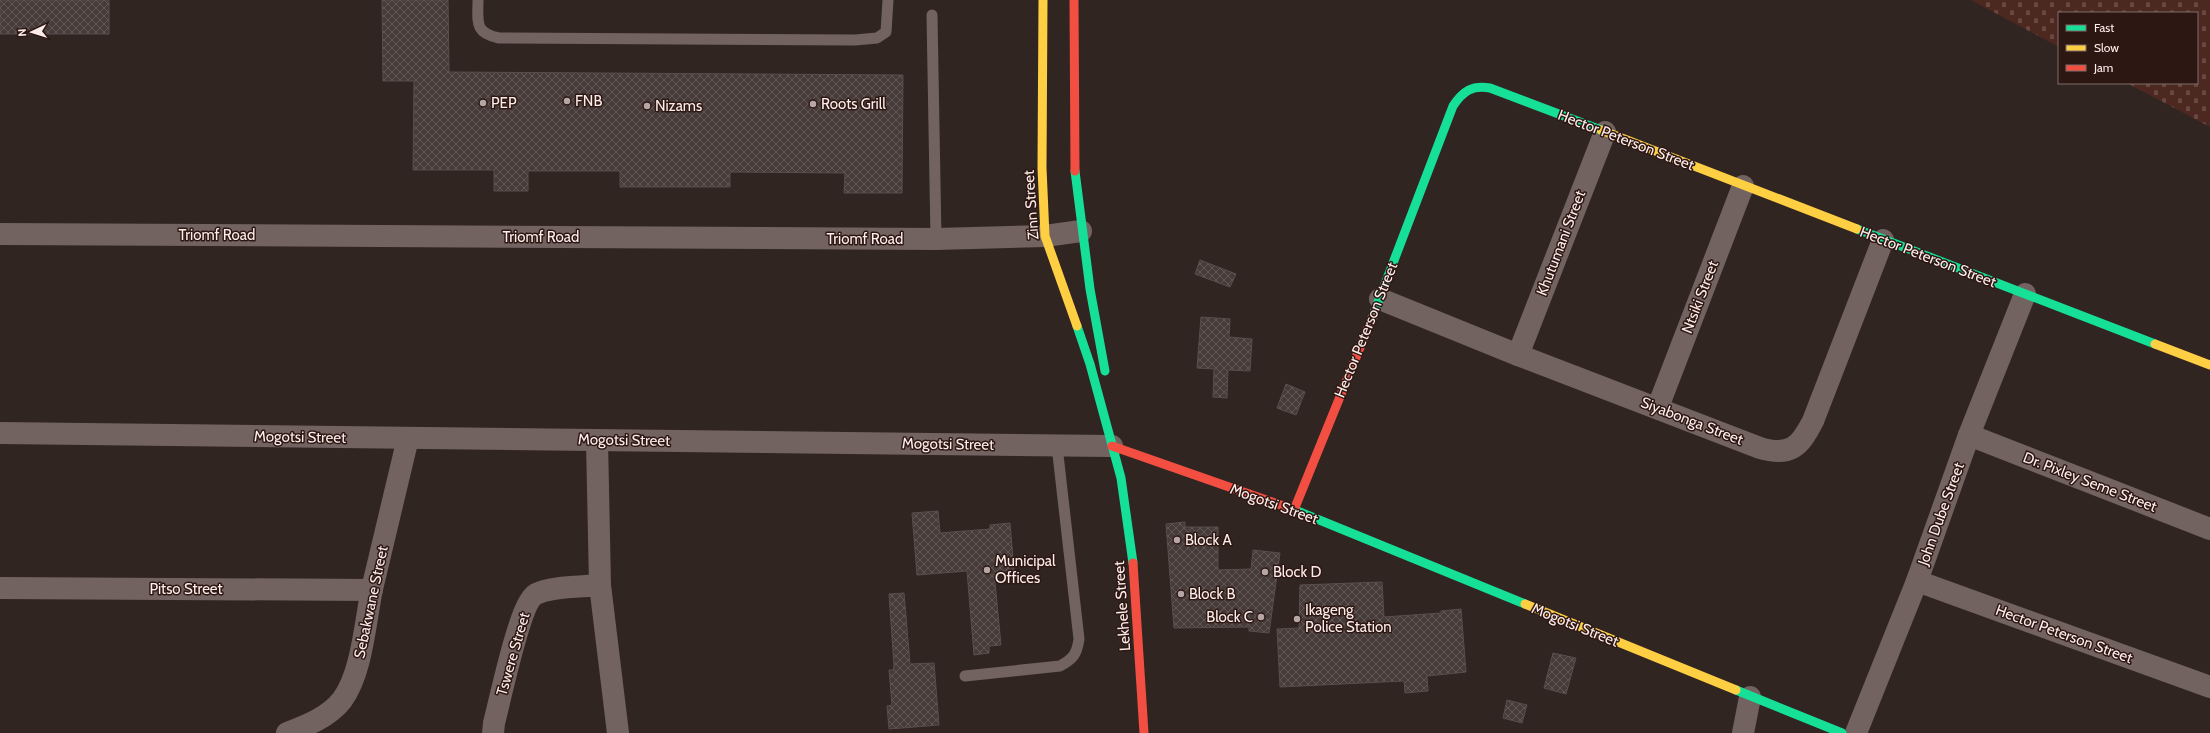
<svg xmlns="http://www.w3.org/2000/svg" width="2210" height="733" viewBox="0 0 2210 733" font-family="Cabin,sans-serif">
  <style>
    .cemetery { fill: url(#cemetery-stones) }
    .building { fill: url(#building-cross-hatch); stroke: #594e4c }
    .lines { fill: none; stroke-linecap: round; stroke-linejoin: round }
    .lane { stroke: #726360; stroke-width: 11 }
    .street { stroke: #726360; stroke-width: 22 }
    .fast { stroke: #16e098; stroke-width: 9 }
    .slow { stroke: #ffcf43; stroke-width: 9 }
    .jam { stroke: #f24e42; stroke-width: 9 }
    .poi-dot { fill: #b6a7a4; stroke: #2d1713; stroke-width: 1.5 }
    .labels { text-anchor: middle; stroke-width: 3; stroke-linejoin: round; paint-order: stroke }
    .poi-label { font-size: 15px; fill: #fdedea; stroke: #2d1713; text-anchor: start }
    .street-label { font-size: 15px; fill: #fdedea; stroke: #2d1713 }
  </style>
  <defs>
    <pattern id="cemetery-stones" width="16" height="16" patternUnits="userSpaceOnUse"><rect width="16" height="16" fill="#4d2820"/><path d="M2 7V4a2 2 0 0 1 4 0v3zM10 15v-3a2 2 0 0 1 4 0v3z" fill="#684841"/></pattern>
    <pattern id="building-cross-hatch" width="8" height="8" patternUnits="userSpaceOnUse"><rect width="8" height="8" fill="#473b39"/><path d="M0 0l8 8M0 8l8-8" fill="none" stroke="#625856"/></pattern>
  </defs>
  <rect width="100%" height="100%" fill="#312522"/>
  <polygon class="cemetery" points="1971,0 2210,0 2210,127 2127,83 2197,83 2197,13 2059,13 2059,47"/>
  <g class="building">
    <rect x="0" y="0" width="109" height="34"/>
    <polygon points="382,0 448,0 449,72 903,75 902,193 844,193 845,173 730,172 730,187 620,187 620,171 528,171 528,191 494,191 494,170 413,170 414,81 383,81"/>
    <polygon points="1200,260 1236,274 1230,287 1195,274"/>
    <polygon points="1201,317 1230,319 1229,337 1252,339 1250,371 1228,370 1227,398 1213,397 1214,369 1197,368"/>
    <polygon points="1286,384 1305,392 1296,415 1277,408"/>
    <polygon points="938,511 940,533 990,529 990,525 1010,523 1014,570 994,572 1001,645 989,646 989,653 974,655 967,571 917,575 912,513"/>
    <polygon points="1185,522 1185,527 1218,527 1218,570 1251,569 1253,550 1280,553 1269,633 1249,631 1249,627 1174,628 1166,524"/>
    <polygon points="1382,582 1384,617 1441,613 1441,611 1461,609 1466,672 1427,676 1428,691 1405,693 1404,681 1280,687 1277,629 1299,628 1300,585"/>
    <polygon points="904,593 910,664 934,663 939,725 889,729 887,706 892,705 889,670 893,670 894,666 889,594"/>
    <polygon points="1553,653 1576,658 1566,694 1544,688"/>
    <polygon points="1507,700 1527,705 1522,723 1503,718"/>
  </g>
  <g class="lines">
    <g class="lane">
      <path d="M 478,0 C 478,22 474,33 499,38 L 855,40 L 877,38 L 886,32 L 888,0"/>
      <polyline points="932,15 936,239"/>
      <path d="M 965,676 L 1060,666 C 1073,659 1077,654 1079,639 L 1057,446"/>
    </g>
    <g class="street">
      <polyline points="0,234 936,239 1045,236 1081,231"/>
      <path d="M 1380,299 L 1518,355 L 1760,448 C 1791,457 1800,446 1813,421 L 1883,240"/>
      <polyline points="1518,355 1605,132"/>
      <polyline points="1658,407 1743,186"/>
      <polyline points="0,433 1112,446"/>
      <polyline points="1969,435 2210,529"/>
      <polyline points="597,440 600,585 618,733"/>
      <polyline points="1917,581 2210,687"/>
      <polyline points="0,588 372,590"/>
      <path d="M 287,733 C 306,726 329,717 342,700 C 362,673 365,623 372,589 C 384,539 396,488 408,438"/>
      <path d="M 493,733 L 494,723 C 500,701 520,602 536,594 C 551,586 583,587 600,585"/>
      <polyline points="1743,733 1750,697"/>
      <polyline points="1856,733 1917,581 1969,435 2025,294"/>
    </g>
    <g class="fast">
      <polyline points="1075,171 1090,289 1105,371"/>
      <polyline points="1857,229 2155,344"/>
      <path d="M 1372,318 L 1453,106 C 1463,91 1472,85 1490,88 L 1601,130"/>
      <polyline points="1077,326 1090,364 1121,478 1133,563"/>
      <polyline points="1295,510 1525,604"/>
      <polyline points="1736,690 1842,733"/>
    </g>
    <g class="slow">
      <polyline points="1043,0 1042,168 1045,236 1077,326"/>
      <polyline points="1601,130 1857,229"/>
      <polyline points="2155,344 2210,365"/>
      <polyline points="1525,604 1736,690"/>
    </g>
    <g class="jam">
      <polyline points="1074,0 1075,171"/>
      <polyline points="1112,446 1295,510"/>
      <polyline points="1294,510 1372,318"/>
      <polyline points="1133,563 1144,733"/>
    </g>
  </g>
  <g class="poi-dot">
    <circle cx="567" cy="101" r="4"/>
    <circle cx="483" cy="103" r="4"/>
    <circle cx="813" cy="104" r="4"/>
    <circle cx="647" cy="106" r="4"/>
    <circle cx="1177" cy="540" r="4"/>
    <circle cx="987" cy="570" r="4"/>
    <circle cx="1265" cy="572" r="4"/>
    <circle cx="1181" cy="594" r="4"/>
    <circle cx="1261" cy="617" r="4"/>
    <circle cx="1297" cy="619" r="4"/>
  </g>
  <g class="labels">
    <g class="poi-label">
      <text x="575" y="106">FNB</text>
      <text x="491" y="108">PEP</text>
      <text x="821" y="109">Roots Grill</text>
      <text x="655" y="111">Nizams</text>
      <text x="1185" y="545">Block A</text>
      <text x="995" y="566">Municipal<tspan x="995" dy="17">Offices</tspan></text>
      <text x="1273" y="577">Block D</text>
      <text x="1189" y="599">Block B</text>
      <text x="1305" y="615">Ikageng<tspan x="1305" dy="17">Police Station</tspan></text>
      <text x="1253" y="622" text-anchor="end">Block C</text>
    </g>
    <g class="street-label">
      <text transform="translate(1626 140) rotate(21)" y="5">Hector Peterson Street</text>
      <text transform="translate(1031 205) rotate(-94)" y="5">Zinn Street</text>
      <text x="217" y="240">Triomf Road</text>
      <text x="541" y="242">Triomf Road</text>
      <text x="865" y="244">Triomf Road</text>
      <text transform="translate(1561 243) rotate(-69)" y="5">Khutumani Street</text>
      <text transform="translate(1928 257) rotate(21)" y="5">Hector Peterson Street</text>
      <text transform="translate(1700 297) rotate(-69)" y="5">Ntsiki Street</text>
      <text transform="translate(1366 330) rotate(-68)" y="5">Hector Peterson Street</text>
      <text transform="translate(1692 421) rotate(21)" y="5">Siyabonga Street</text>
      <text transform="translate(300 437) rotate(1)" y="5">Mogotsi Street</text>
      <text transform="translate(624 440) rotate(1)" y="5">Mogotsi Street</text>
      <text transform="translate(948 444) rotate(1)" y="5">Mogotsi Street</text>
      <text transform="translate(2090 482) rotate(21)" y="5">Dr. Pixley Seme Street</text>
      <text transform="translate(1274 504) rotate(20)" y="5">Mogotsi Street</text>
      <text transform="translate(1941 514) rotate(-70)" y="5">John Dube Street</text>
      <text x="186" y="594">Pitso Street</text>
      <text transform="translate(371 602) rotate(-78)" y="5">Sebakwane Street</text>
      <text transform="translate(1122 606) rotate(-94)" y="5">Lekhele Street</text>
      <text transform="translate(1575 625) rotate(22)" y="5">Mogotsi Street</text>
      <text transform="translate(2064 634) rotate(20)" y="5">Hector Peterson Street</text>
      <text transform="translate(513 654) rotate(-74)" y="5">Tswere Street</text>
    </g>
  </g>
  <rect x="2058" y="12" width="140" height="72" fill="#2d1713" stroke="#806d69"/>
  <rect x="2066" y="25" width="20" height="6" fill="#16e098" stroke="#806d69"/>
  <text x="2094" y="32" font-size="12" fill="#fdedea">Fast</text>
  <rect x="2066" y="45" width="20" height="6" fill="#ffcf43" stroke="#806d69"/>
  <text x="2094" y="52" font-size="12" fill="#fdedea">Slow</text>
  <rect x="2066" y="65" width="20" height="6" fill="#f24e42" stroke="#806d69"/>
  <text x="2094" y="72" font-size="12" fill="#fdedea">Jam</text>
  <g transform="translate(32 32) rotate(266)" stroke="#2d1713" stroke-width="3" paint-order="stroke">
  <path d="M0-3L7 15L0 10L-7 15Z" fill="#fdedea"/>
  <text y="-6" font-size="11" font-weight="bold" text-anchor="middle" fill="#fdedea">N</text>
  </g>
</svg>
